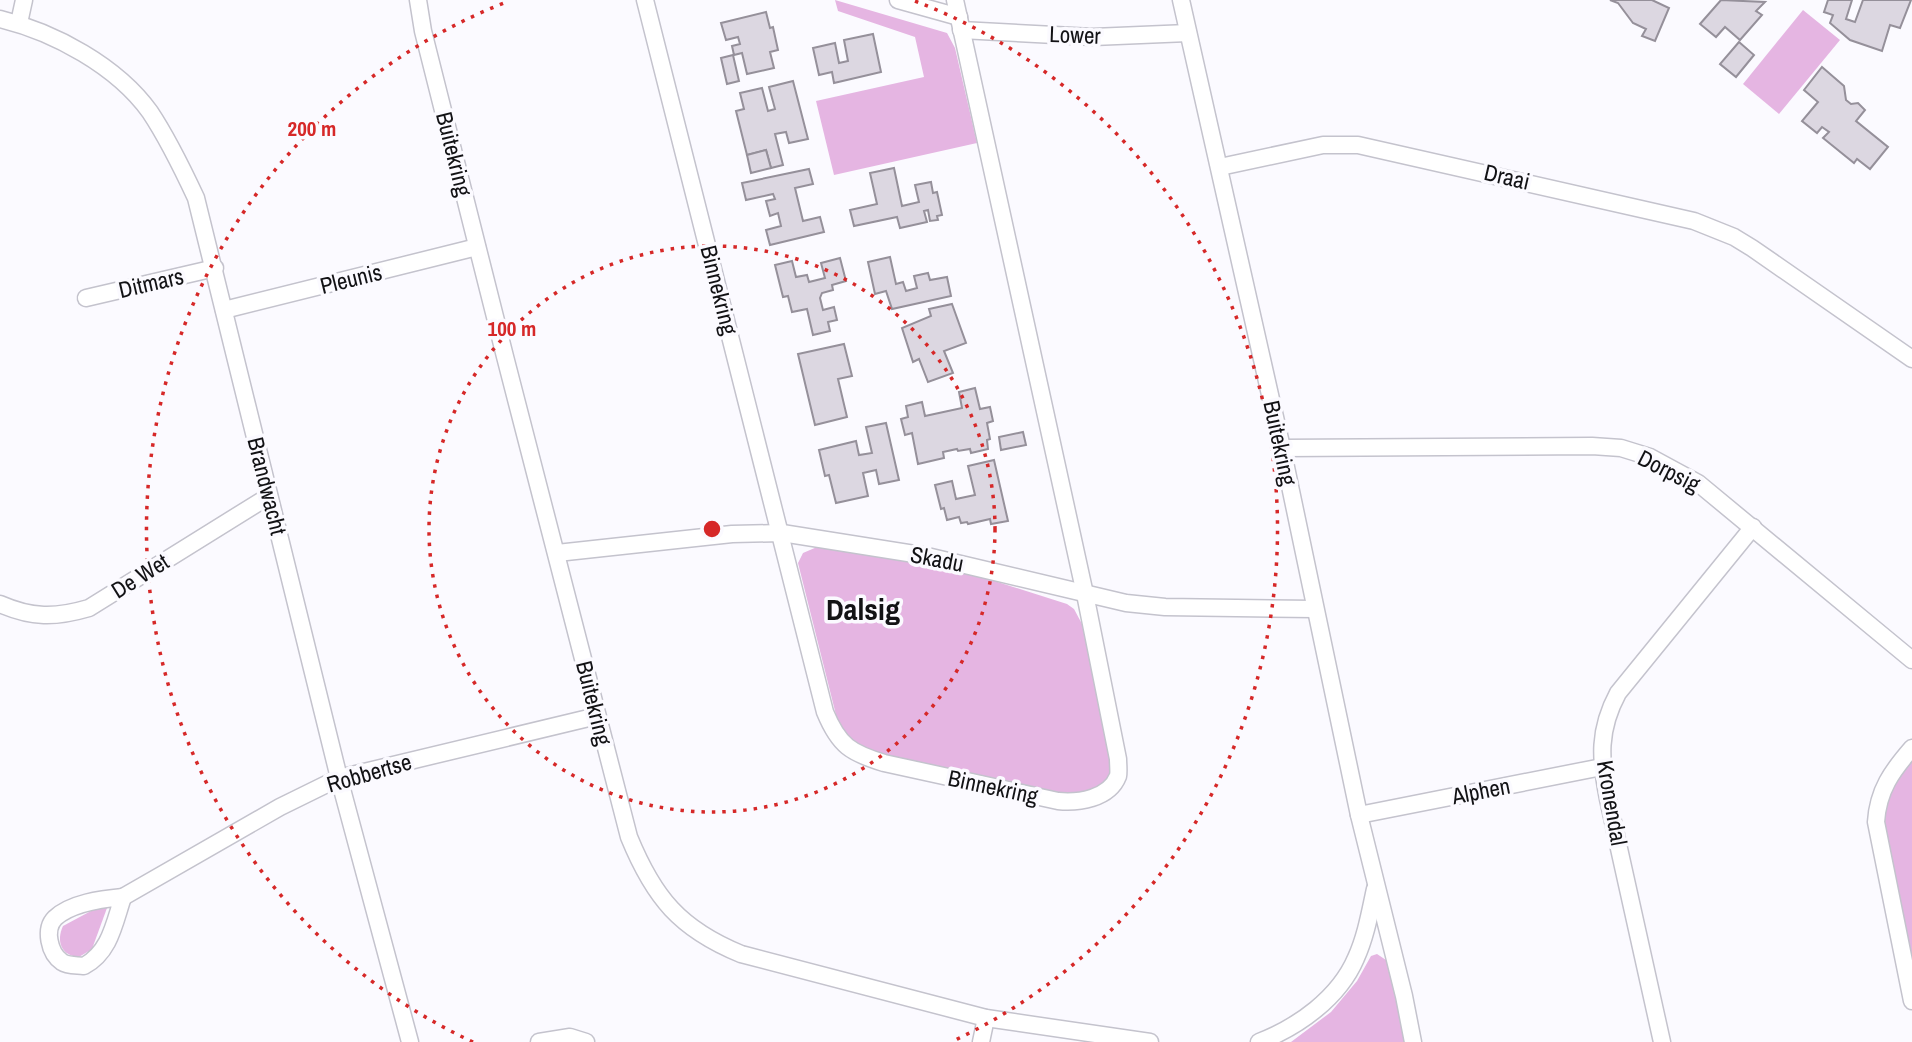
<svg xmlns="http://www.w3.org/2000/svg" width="1912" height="1042" viewBox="0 0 1912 1042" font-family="'Archivo Narrow',sans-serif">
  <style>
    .green { fill: #e5b5e2 }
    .building { fill: #dcd7e1; stroke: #95909a; stroke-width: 2 }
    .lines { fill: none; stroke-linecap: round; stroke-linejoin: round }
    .street-casing { stroke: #c4c3cd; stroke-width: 19 }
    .street { stroke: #fff; stroke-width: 16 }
    .ring { fill: none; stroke: #d62828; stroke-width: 3.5; stroke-dasharray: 3.5 7 }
    .labels { text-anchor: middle; stroke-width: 7; stroke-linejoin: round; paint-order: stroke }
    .street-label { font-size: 23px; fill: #121215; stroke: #fbfaff }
    .district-label { font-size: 30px; font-weight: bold; fill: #121215; stroke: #fbfaff }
    .centre { fill: #d62828; stroke: #fbfaff; stroke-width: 3.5 }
    .ring-label { font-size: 21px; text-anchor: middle; font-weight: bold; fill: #d62828; stroke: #fbfaff; stroke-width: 7; stroke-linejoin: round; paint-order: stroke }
  </style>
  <rect width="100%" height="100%" fill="#fbfaff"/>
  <g class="green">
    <polygon points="835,0 947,33 955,48 977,143 834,175 816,101 924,77 915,37 838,11"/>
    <polygon points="1803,10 1840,40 1779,114 1743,84"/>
    <path d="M 817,547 L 880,555 L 982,577 L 1067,604 L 1074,609 L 1082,624 L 1112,767 C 1103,793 1093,791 1069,796 L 874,752 L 855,744 L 841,730 L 837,719 L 798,563 L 803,553 Z"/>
    <polygon points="1912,756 1912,958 1878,792"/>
    <path d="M 104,904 L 107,908 L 92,949 L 79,957 C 61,956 56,941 63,926 Z"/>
    <polygon points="1377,954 1386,960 1406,1042 1291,1042 1331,1012 1357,981 1371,956"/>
  </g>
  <g class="building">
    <polygon points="1610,0 1652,0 1669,8 1655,41 1642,36 1646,29 1633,23 1618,3"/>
    <polygon points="1721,0 1765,2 1756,11 1762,15 1740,40 1725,27 1716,37 1700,24"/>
    <polygon points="1828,0 1852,0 1846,19 1855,22 1863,0 1911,0 1900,28 1890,25 1882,51 1850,40 1830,23 1833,15 1824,12"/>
    <polygon points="766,12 770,28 773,27 778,50 770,52 774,68 747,74 742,53 734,55 732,46 740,44 738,37 726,40 721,23"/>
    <polygon points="873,34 881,72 834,83 832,72 819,75 813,48 835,43 839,63 848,61 844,40"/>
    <polygon points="1739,42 1754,55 1736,77 1720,64"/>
    <polygon points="733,55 739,81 727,84 721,58"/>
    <polygon points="1822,67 1844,86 1846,100 1851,104 1858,103 1865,110 1856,121 1888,147 1870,169 1857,159 1854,163 1823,138 1829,132 1822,127 1817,133 1802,121 1818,102 1804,90"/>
    <polygon points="793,81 808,139 789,143 786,132 775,134 783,165 771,168 766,150 747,155 736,111 744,109 740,93 762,88 768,111 775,109 769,87"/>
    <polygon points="766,150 771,168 751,173 747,155"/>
    <polygon points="894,168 902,206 919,202 915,185 931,182 933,193 937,192 942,215 937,216 938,220 930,221 928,210 924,211 927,222 900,228 897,217 854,226 850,210 877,204 870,173"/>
    <polygon points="809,169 813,184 795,188 803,221 820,217 824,232 770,245 766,230 781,226 778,213 770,216 766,201 775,199 773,194 746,200 742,183"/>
    <polygon points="890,257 896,284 903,282 906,291 917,288 914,276 928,273 930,280 947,277 951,296 892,309 886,291 875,294 868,262"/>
    <polygon points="840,258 846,281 832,285 833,290 822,293 820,298 823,310 834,307 837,320 828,322 830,331 813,335 807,309 792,312 788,296 783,297 775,265 792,261 796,277 807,275 809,282 825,278 821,263"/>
    <polygon points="952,304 966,343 944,351 953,373 928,382 919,359 913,362 902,328 931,316 929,309"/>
    <polygon points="844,344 852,376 838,379 847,417 815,425 798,354"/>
    <polygon points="975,388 980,409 990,407 993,421 987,423 990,439 987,440 988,449 971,453 970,449 958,451 957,449 943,452 944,458 918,464 912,433 905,435 901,419 908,417 906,406 922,402 925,416 962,408 959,392"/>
    <polygon points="886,423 899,480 879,484 876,470 863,473 868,496 836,503 829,475 825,476 819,450 856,441 859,455 872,453 866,427"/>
    <polygon points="1023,432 1026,445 1001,450 999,437"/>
    <polygon points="994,460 1008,521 991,524 990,519 968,524 967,522 961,523 959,517 947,520 944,508 941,509 935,485 952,481 956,499 975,495 968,466"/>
  </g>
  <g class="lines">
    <defs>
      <g id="street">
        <path d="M 418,0 L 423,31 C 490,300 559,569 629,837 C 654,898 680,929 741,954 L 986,1018 L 1150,1042"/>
        <path d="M 645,0 L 825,712 C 839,746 851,753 884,763 L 1058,801 C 1078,803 1109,799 1118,776 C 1119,772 1118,764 1118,759 L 1085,594 L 955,0"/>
        <polyline points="898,0 959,17"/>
        <polyline points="1181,0 1282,448 1359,815 1404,996 1413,1042"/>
        <path d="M 0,19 C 54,32 117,66 150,112 C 168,139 182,168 196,198 L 339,778 L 410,1042"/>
        <polyline points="19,23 24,0"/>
        <polyline points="961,30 1093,37 1188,33"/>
        <polyline points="1220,167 1323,145 1358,145 1694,221 1734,237 1752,248 1912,359"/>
        <polyline points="86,298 215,268"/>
        <polyline points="224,310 477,247"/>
        <polyline points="1282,448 1592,446 1621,448 1650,457 1698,483 1912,660"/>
        <polyline points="557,553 732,534 782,533 927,556 1126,603 1165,607 1315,609"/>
        <path d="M 0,604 C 32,618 55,618 89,608 L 269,496"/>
        <path d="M 1912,748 C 1892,771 1878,790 1876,822 L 1912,1001"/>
        <polyline points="1359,815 1602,767"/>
        <polyline points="123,897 280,807 339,778 597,716"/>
        <path d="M 123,897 C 114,924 110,952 84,966 C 77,965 68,966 62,962 C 49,953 44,929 55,918 C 71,903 101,899 123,897 Z"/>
        <polyline points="539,1042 570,1037 586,1042"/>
        <polyline points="981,1042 986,1018"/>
        <path d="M 1259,1042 C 1298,1027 1339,998 1356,958 C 1366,936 1370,912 1375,889"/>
        <path d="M 1662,1042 L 1608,799 C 1600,759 1598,730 1618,693 L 1753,527"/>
      </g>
    </defs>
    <use href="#street" class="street-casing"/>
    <use href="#street" class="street"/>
  </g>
  <g class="ring">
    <circle cx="712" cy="529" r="283"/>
    <path d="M473 1042A566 566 0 0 1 509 1M915 1A566 566 0 0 1 951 1042"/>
  </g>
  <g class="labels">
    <g class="street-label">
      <text transform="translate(1075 35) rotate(2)" y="8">Lower</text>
      <text transform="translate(454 154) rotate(76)" y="8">Buitekring</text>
      <text transform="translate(1507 177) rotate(13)" y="8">Draai</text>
      <text transform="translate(351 279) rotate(-14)" y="8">Pleunis</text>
      <text transform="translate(151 283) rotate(-13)" y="8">Ditmars</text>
      <text transform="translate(719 290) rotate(76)" y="8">Binnekring</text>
      <text transform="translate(1280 443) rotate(78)" y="8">Buitekring</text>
      <text transform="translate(1669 471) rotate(27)" y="8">Dorpsig</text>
      <text transform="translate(267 486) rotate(76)" y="8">Brandwacht</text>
      <text transform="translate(937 559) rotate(11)" y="8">Skadu</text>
      <text transform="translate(140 576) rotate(-32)" y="8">De Wet</text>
      <text transform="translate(594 703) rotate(76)" y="8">Buitekring</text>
      <text transform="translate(369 773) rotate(-16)" y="8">Robbertse</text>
      <text transform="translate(993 787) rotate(12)" y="8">Binnekring</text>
      <text transform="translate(1481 791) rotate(-11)" y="8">Alphen</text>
      <text transform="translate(1612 803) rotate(80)" y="8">Kronendal</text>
    </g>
    <g class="district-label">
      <text x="863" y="620">Dalsig</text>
    </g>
  </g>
  <circle cx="712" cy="529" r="10" class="centre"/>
  <g class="ring-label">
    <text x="312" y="136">200 m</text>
    <text x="512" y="336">100 m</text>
  </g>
</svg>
